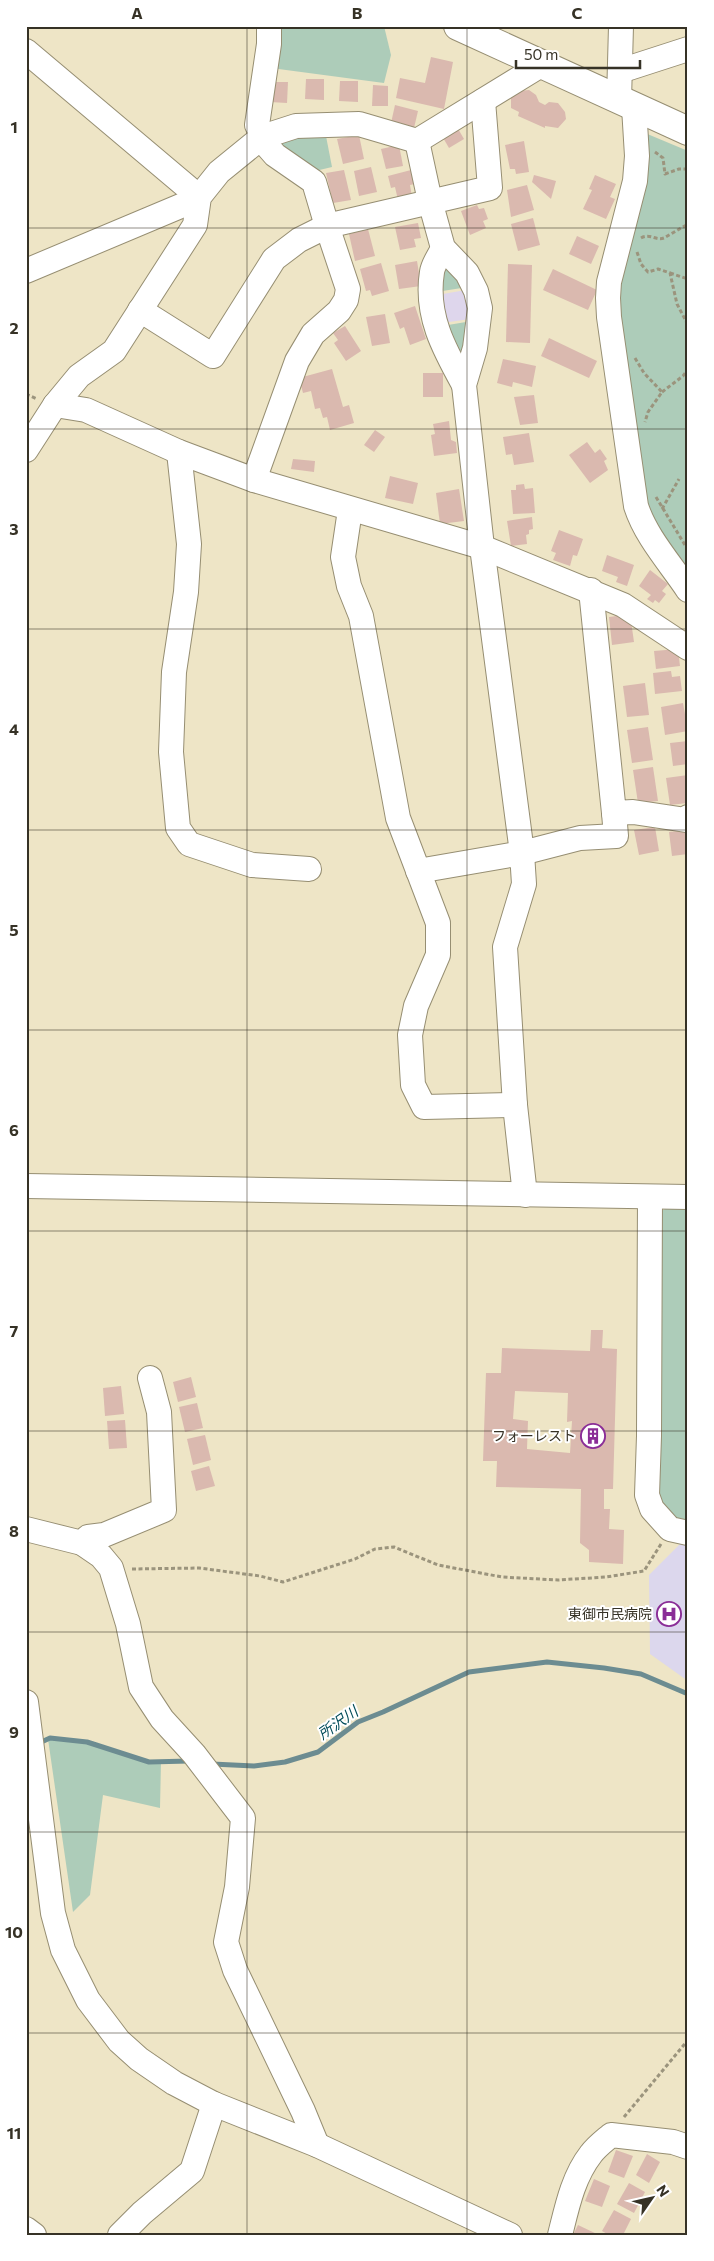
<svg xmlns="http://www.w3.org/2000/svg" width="714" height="2261" viewBox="0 0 714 2261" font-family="Commissioner,'Noto Sans JP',sans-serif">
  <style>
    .industrial { fill: #ded6ec }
    .medical { fill: #dcd7ed }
    .green { fill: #adccb9 }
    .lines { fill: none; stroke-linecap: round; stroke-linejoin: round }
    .stream { stroke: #6c8c91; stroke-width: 5 }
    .building { fill: #dab9af; fill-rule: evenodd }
    .minor-casing { stroke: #968e72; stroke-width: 26 }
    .major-casing { stroke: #968e72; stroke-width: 30 }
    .path { stroke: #9b947d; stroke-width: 3; stroke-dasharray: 4 2.5; stroke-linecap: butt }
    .minor { stroke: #fff; stroke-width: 24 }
    .major { stroke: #fff; stroke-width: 28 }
    .grid { fill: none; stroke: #363226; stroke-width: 1; stroke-opacity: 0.55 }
    .labels { text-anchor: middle; stroke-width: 4; stroke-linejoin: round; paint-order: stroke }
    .poi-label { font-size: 14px; fill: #363226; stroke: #fff; text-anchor: end }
    .water-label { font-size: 15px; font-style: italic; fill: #024c59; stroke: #fff }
    .neatline { fill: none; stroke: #363226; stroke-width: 2 }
    .grid-label { font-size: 16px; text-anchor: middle; font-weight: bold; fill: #363226 }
  </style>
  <rect width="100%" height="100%" fill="#eee5c6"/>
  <polygon class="industrial" points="466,290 470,319 442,323 437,295"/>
  <polygon class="medical" points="684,1540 688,1540 688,1681 650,1654 649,1575"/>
  <g class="green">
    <polygon points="273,26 384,26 391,55 384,83 271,68"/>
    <polygon points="325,131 332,167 311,172 278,152 277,139"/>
    <polygon points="645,133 688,151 688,576 649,518 620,338 618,280"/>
    <polygon points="450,265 468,287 436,292 444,268"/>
    <polygon points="472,321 463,365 442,326"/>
    <polygon points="672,1206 688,1206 688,1523 675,1520 654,1494 658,1217 663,1210"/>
    <polygon points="48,1739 87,1742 149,1762 161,1761 160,1808 103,1795 90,1895 73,1912"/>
  </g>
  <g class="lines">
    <g class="stream">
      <polyline points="37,1744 50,1738 87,1742 149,1762 189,1761"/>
      <polyline points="212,1764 254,1766 285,1762 318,1752 358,1722 383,1712 469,1672 547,1662 604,1668 641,1674 688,1694"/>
    </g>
  </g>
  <g class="building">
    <polygon points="431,57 453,62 444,109 396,98 400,78 425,83"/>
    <polygon points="306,79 324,79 324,100 305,99"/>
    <polygon points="340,81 358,81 358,102 339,101"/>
    <polygon points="270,82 288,82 287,103 270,102"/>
    <polygon points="373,85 388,86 388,106 372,106"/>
    <polygon points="529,90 536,95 539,102 545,105 549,102 558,103 565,112 566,119 558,128 545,126 545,128 518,116 519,112 511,108 511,97 519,91"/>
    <polygon points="395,105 418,111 414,128 391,123"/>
    <polygon points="457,127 464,139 449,148 442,136"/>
    <polygon points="359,135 364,159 343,164 337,139"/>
    <polygon points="524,141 529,172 516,174 515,169 510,169 505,145"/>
    <polygon points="399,145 403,166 386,169 381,149"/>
    <polygon points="371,167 377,192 359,196 354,171"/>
    <polygon points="344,170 351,200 333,203 326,173"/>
    <polygon points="411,170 415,184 410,185 412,197 398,200 395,187 391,188 388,176"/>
    <polygon points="534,175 556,181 551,199 532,182"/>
    <polygon points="595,175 616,184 610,197 615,199 606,219 583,209 592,190 589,189"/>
    <polygon points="527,185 534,210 511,217 507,190"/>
    <polygon points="477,205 479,209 484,208 488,219 483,221 486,228 470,235 461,211"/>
    <polygon points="533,218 540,245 518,251 511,224"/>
    <polygon points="418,223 421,238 414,239 416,247 400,250 395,227"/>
    <polygon points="368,229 375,256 355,261 349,234"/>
    <polygon points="577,236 599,246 591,264 569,254"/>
    <polygon points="417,261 421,286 399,289 395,265"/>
    <polygon points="381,263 389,291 372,296 370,290 366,291 360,269"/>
    <polygon points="508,264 532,265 530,343 506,342"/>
    <polygon points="553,269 597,290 588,310 543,290"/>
    <polygon points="415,306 426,339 410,345 404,327 400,329 394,313"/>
    <polygon points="385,314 390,343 372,346 366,317"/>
    <polygon points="345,326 361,351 346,361 334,343 338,340 333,333"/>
    <polygon points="549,338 597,361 589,378 541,356"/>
    <polygon points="503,359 536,366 532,387 513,382 512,387 497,383"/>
    <polygon points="332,369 343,407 349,405 354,423 330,430 327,417 323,418 320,408 315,409 311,391 303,393 299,378"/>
    <rect x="423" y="373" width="20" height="24"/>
    <polygon points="534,395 538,423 520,425 514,397"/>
    <polygon points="449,421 451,440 456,442 457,453 434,456 431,435 435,434 433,424"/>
    <polygon points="375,430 385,437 374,452 364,445"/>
    <polygon points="529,433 534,462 514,465 512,454 506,455 503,437"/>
    <polygon points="587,442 595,453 600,449 607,459 604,461 608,470 590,483 569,455"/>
    <polygon points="293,459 315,461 314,472 291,469"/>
    <polygon points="390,476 418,483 413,504 385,498"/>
    <polygon points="524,484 525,489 533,488 535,513 513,514 511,490 516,490 516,485"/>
    <polygon points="459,489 464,521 440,524 436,493"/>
    <polygon points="532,517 533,529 529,530 529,534 526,535 527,544 511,546 507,521"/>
    <polygon points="559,530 583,539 577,556 573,555 570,566 553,560 556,553 551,551"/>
    <polygon points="607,555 634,565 627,586 616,582 618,577 602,571"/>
    <polygon points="650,570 668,584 662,591 666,594 659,603 655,600 653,603 647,599 651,595 639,586"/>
    <polygon points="624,615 625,622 631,621 634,642 612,645 609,617"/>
    <polygon points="678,649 680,666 656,669 654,651"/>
    <polygon points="671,671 672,677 680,676 682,691 655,694 653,673"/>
    <polygon points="645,683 649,715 627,717 623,686"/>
    <polygon points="683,703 688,731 665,735 661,707"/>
    <polygon points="648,727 653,760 632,763 627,730"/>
    <polygon points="688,741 688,764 673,766 670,743"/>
    <polygon points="653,767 658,801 638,803 633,770"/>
    <polygon points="688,775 687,803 670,805 666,778"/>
    <polygon points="655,827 659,851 639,855 634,830"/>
    <polygon points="686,830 688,854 672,856 669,832"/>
    <path d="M 591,1330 L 603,1330 L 602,1348 L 617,1349 L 613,1489 L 604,1489 L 604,1509 L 610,1509 L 609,1529 L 624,1530 L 623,1564 L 589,1562 L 589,1550 L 580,1543 L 581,1489 L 496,1487 L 497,1461 L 483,1461 L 486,1373 L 501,1373 L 502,1348 L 590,1351 ZM 515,1391 L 568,1393 L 567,1422 L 572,1421 L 570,1453 L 527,1449 L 528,1421 L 513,1419 Z"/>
    <polygon points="191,1377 196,1397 178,1402 173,1382"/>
    <polygon points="121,1386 124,1414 105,1416 103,1388"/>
    <polygon points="197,1403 203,1428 185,1432 179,1407"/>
    <polygon points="125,1420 127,1448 109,1449 107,1421"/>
    <polygon points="205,1435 211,1460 193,1465 187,1439"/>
    <polygon points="209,1466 215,1486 196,1491 191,1471"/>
    <polygon points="616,2150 633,2156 624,2178 608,2172"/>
    <polygon points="647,2154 660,2162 649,2183 636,2175"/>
    <polygon points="594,2179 610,2186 602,2207 585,2201"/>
    <polygon points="629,2183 645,2192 634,2213 617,2204"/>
    <polygon points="614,2210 631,2219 623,2235 609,2235 602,2231"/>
    <polygon points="578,2225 599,2235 573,2235"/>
  </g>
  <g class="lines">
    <defs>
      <g id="minor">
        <polyline points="269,26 269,44 257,125 268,147 275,155 314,182 327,226 490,188 483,101"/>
        <polyline points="26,51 199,197"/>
        <polyline points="620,71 688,49"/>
        <polyline points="619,100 621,26"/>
        <path d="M 634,107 L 637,156 L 635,181 L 609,282 L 608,298 L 609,317 L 636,506 C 646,537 670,563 688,590"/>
        <polyline points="417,141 430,201 443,248 467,273 476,291 480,308 475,348 464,385 482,547 522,853 580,838 616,836 614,813"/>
        <polyline points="417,141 541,65"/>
        <path d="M 443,248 C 440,255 433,264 432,272 C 425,315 444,349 464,385"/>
        <polyline points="26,271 183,205 197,207"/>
        <polyline points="140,310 213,356 274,259 299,240 327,226 348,289 346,300 339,311 313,334 297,361 254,480"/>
        <polyline points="55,405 86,410 179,452 254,480 482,547 623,605 688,648"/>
        <polyline points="26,450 55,405 79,376 114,351 195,225 199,197 219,172 262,137 296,126 359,124 417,141"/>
        <polyline points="179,452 189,544 186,592 174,672 171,752 178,828 189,844 252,865 309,869"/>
        <polyline points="350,510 343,557 349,586 361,616 398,818 438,923 438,955 416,1006 410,1035 413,1085 424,1107 515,1105"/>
        <polyline points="591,590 614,813 633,812 686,820 688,817"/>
        <polyline points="418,871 522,853 524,884 505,947 515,1105 525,1195"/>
        <polyline points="26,1186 688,1197"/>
        <polyline points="650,1197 649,1436 647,1495 652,1509 670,1529 688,1533"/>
        <polyline points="26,1529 82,1543 101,1556 111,1568 128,1624 141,1687 162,1719 194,1754 243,1818 237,1887 226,1942 235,1970 303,2111 317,2145"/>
        <polyline points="82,1543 88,1537 104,1535 164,1510 159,1412 150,1378"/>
        <polyline points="26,1702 53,1913 63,1950 88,2000 119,2041 139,2059 174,2083 214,2104 317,2145 510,2235"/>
        <polyline points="26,2229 34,2235"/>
        <polyline points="120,2235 142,2213 192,2171 214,2104"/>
        <path d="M 560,2235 C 567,2207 573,2177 591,2154 C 596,2147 604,2141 611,2135 L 673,2142 L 688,2147"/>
      </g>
      <polyline id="major" points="458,26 688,131"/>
    </defs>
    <use href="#minor" class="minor-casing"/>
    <use href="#major" class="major-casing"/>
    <g class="path">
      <polyline points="655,152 663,158 665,174 679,169 688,169"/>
      <path d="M 641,238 C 650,233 656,241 664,238 L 688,224"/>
      <polyline points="637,252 641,264 648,272 658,269 670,273 677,304 688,325"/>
      <polyline points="670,273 688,279"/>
      <polyline points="635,358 644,373 662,392 648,412 645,422"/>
      <polyline points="662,392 683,376 688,369"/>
      <polyline points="26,394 37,399"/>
      <polyline points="656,497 688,550"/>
      <polyline points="662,509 679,479"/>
      <polyline points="132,1569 199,1568 260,1576 283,1582 355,1559 375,1549 394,1547 438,1565 502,1577 558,1580 606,1577 644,1571 661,1544"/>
      <polyline points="624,2117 688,2040"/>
    </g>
    <use href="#minor" class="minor"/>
    <use href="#major" class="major"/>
  </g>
  <path class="grid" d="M 247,26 L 247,2235M 467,26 L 467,2235M 26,228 L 688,228M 26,429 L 688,429M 26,629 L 688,629M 26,830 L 688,830M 26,1030 L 688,1030M 26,1231 L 688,1231M 26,1431 L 688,1431M 26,1632 L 688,1632M 26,1832 L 688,1832M 26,2033 L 688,2033"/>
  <defs>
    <symbol id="building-ring" viewBox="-11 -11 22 22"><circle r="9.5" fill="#fff" stroke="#8a2d97" stroke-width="1.5"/><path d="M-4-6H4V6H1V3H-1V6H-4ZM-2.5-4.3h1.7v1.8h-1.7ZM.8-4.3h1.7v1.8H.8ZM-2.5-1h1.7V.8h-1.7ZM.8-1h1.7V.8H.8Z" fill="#8a2d97"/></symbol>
    <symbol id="hospital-ring" viewBox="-11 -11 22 22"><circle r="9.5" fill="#fff" stroke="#8a2d97" stroke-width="1.5"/><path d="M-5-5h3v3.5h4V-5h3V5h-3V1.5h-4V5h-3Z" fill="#8a2d97"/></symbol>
  </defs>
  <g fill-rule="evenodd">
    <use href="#building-ring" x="579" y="1422" width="28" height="28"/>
    <use href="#hospital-ring" x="655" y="1600" width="28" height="28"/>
  </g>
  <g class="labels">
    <g class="poi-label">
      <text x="576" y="1441">フォーレスト</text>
      <text x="652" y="1619">東御市民病院</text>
    </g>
    <g class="water-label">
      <text transform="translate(338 1723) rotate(-35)" y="5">所沢川</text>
    </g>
  </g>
  <rect width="714" height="2261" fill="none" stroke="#ffffff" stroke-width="55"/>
  <g transform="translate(652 2198) rotate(56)" stroke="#ffffff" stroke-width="4" paint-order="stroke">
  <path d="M0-4L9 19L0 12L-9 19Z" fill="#363226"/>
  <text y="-8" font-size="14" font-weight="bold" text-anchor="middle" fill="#363226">N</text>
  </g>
  <path d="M516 60v8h124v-8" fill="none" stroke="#363226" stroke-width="2.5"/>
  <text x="524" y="60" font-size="15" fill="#363226" stroke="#ffffff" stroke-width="4" paint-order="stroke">50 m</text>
  <rect x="28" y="28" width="658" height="2206" class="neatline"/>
  <g class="grid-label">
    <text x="137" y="19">A</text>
    <text x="357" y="19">B</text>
    <text x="577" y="19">C</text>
    <text x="14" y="133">1</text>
    <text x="14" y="334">2</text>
    <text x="14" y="535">3</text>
    <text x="14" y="735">4</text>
    <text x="14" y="936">5</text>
    <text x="14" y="1136">6</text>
    <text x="14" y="1337">7</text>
    <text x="14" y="1537">8</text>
    <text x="14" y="1738">9</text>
    <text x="14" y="1938">10</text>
    <text x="14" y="2139">11</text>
  </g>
</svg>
